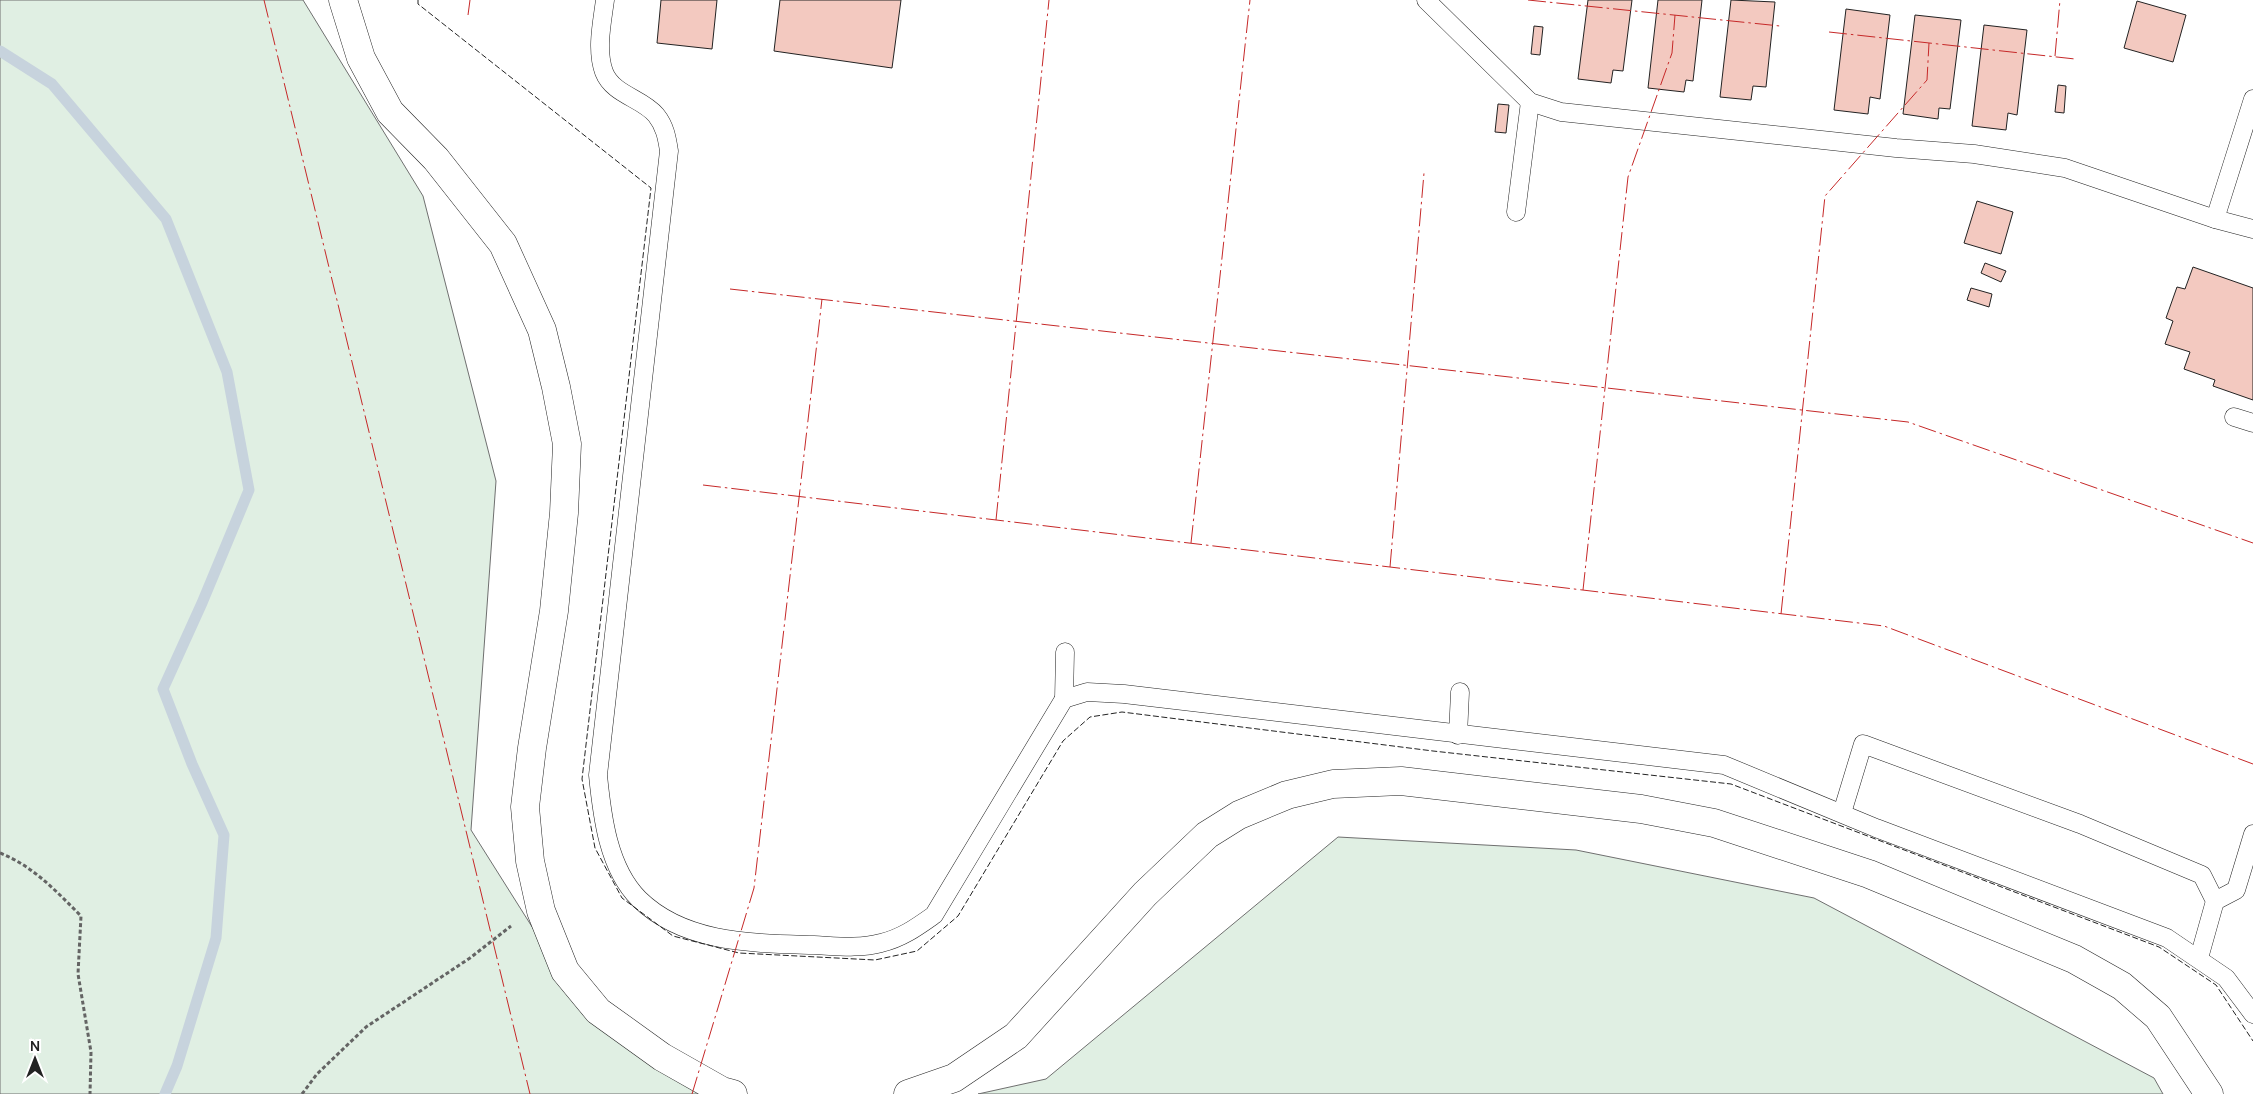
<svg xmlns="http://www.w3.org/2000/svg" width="2253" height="1094" viewBox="0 0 2253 1094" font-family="Manrope,sans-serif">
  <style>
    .green { fill: #e0efe3; stroke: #6f6f6f }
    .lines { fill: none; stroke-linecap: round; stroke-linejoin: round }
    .stream { stroke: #c7d3dd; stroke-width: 11 }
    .building { fill: #f3c9c0; stroke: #222 }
    .service-casing { stroke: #222; stroke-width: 19 }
    .minor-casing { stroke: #222; stroke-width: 29 }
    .path { stroke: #646464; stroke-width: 3; stroke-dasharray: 4 2.5; stroke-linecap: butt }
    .service { stroke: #fff; stroke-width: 18 }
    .minor { stroke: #fff; stroke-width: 28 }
    .fence { stroke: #222; stroke-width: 1; stroke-dasharray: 6 2.5; stroke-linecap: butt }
    .power { stroke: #c62828; stroke-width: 1; stroke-dasharray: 18 4 2.5 4; stroke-linecap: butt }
  </style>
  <rect width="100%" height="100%" fill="#fff"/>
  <g class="green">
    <polygon points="0,0 303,0 423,196 496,481 471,830 587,1014 699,1094 0,1094"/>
    <polygon points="1338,837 1576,850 1814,898 2154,1078 2163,1094 978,1094 1046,1079"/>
  </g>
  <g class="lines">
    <polyline class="stream" points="0,51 52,84 166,219 227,372 249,490 202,603 163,689 192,764 224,835 216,938 177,1066 165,1094"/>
  </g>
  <g class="building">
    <polygon points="661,0 717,0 712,49 657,43"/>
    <polygon points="780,0 901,0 892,68 774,51"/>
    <polygon points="1588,0 1632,0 1623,71 1613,70 1611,83 1578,79"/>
    <polygon points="1658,0 1702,0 1693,81 1686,80 1684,92 1648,88"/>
    <polygon points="1731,0 1775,2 1766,87 1753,86 1751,100 1720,97"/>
    <polygon points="2137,1 2186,15 2173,62 2124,48"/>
    <polygon points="1846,9 1890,15 1880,99 1870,97 1868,114 1834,110"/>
    <polygon points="1915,15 1961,20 1950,109 1939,108 1938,119 1903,114"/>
    <polygon points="1984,25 2027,30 2017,115 2008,113 2006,130 1972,126"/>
    <polygon points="1534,26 1543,27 1540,55 1531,54"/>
    <polygon points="2058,85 2066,86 2064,113 2055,112"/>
    <polygon points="1498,104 1509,105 1506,133 1495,132"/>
    <polygon points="1977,201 2013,212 2001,254 1964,243"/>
    <polygon points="1985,263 2006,271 2001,282 1981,273"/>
    <polygon points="2193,267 2253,288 2253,400 2213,386 2215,380 2184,369 2190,352 2165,344 2173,321 2166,318 2177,287 2185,289"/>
    <polygon points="1971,288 1992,294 1989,307 1967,300"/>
  </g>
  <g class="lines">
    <defs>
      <g id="service">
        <path d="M 605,0 C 602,23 596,50 604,72 C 613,95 642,98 656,115 C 665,126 667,138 669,151 L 598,775 C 602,816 608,868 639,899 C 685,944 754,943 814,945 C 836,946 860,949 881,943 C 902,938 917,927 934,915 L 1064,699 L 1087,692 L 1124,694 L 1724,765 L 1876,828 L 2167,938 L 2226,978 L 2253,1014"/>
        <polyline points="1426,0 1530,102 1561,112 1896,148 1974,154 2065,168 2215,219 2253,229"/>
        <polyline points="1516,212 1530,102"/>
        <polyline points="2215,219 2253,99"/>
        <polyline points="2234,417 2253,423"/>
        <polyline points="1064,699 1065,652"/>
        <polyline points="1458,735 1460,692"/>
        <polyline points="1842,813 1863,744 2080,824 2202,875 2215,901 2199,958"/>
        <polyline points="2215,901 2236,890 2253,834"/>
      </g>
      <g id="minor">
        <polyline points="343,0 361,58 390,112 436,159 503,244 542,330 556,387 567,444 564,513 554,611 532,748 525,807 530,861 541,911 565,971 598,1011 662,1057 722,1091 733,1094"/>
        <polyline points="908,1094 954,1078 1016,1036 1145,894 1207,835 1239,815 1287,795 1333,784 1401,781 1641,809 1714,823 1869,874 2074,959 2122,986 2158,1017 2209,1094"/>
      </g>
    </defs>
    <use href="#service" class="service-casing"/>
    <use href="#minor" class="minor-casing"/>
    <g class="path">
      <path d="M 0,853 C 33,866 56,891 81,916 L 78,974 L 91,1052 L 90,1094"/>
      <polyline points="302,1094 317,1074 366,1027 470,958 511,926"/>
    </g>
    <use href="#service" class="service"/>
    <use href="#minor" class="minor"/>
    <polyline class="fence" points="418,0 418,4 651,188 582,779 595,848 622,898 673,936 739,953 875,960 917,951 958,916 1063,741 1090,717 1122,712 1433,751 1731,784 2159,947 2216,985 2253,1041"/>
    <g class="power">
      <polyline points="264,0 530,1094"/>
      <polyline points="1528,0 1780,26"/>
      <polyline points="468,15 470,0"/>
      <polyline points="1829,32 2075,59"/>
      <polyline points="2055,56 2060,0"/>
      <polyline points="730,289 1908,422 2253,543"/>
      <polyline points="703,485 1884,626 2253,764"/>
      <polyline points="996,520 1049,0"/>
      <polyline points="1191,543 1250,0"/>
      <polyline points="1390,567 1424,173"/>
      <polyline points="1583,590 1628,177 1672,53 1675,15"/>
      <polyline points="1781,614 1825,196 1927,80 1929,43"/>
      <polyline points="692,1094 754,888 822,299"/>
    </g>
  </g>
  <g transform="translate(35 1059)" stroke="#ffffff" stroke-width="4" paint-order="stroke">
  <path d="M0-4L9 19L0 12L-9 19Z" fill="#222222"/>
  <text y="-8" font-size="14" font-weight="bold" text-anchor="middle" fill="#222222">N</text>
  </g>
</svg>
